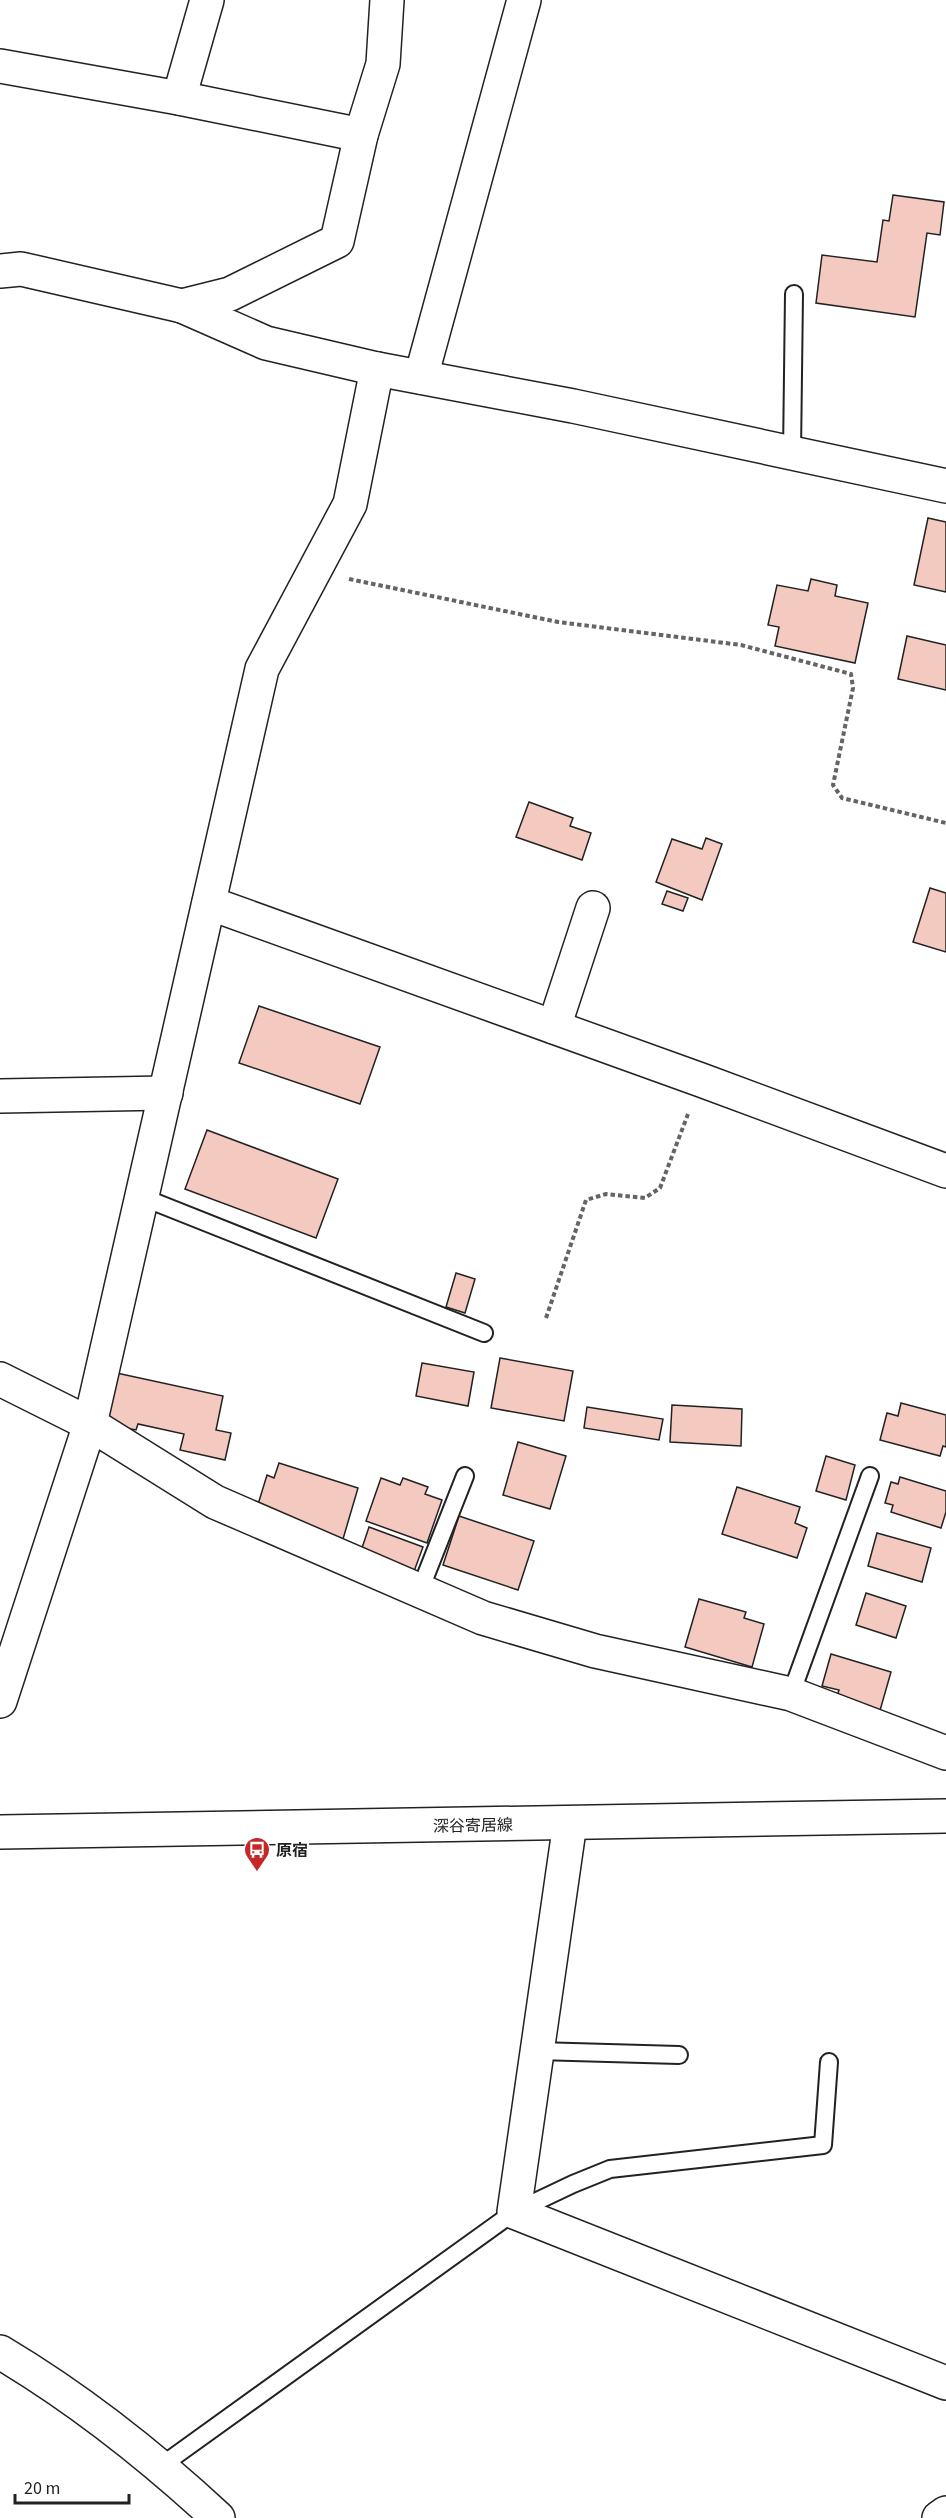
<svg xmlns="http://www.w3.org/2000/svg" width="946" height="2518" viewBox="0 0 946 2518" font-family="'Source Sans 3','Noto Sans JP',sans-serif">
  <style>
    .building { fill: #f3c9c0; stroke: #222; stroke-width: 1.5 }
    .lines { fill: none; stroke-linecap: round; stroke-linejoin: round }
    .service-casing { stroke: #222; stroke-width: 20 }
    .minor-casing { stroke: #222; stroke-width: 36 }
    .tertiary-casing { stroke: #222; stroke-width: 36 }
    .primary-casing { stroke: #222; stroke-width: 36 }
    .path { stroke: #646464; stroke-width: 4; stroke-dasharray: 4.5 3; stroke-linecap: butt }
    .service { stroke: #fff; stroke-width: 16 }
    .minor { stroke: #fff; stroke-width: 33 }
    .tertiary { stroke: #fff; stroke-width: 33 }
    .primary { stroke: #fff; stroke-width: 33 }
    .labels { text-anchor: middle; stroke-width: 4.5; stroke-linejoin: round; paint-order: stroke }
    .street-label { font-size: 16px; fill: #222; stroke: #fff }
    .poi-label { font-size: 16px; font-weight: bold; fill: #222; stroke: #fff; text-anchor: start }
  </style>
  <rect width="100%" height="100%" fill="#fff"/>
  <g class="building">
    <polygon points="893,195 944,202 940,235 927,233 915,317 816,303 822,255 877,262 883,220 889,221"/>
    <polygon points="928,518 946,522 946,592 914,585"/>
    <polygon points="811,579 837,585 835,596 868,603 855,663 775,646 779,627 768,625 777,585 808,591"/>
    <polygon points="907,636 946,645 946,690 898,679"/>
    <polygon points="529,802 573,818 570,826 591,833 582,860 516,837"/>
    <polygon points="706,838 722,844 702,900 656,882 672,839 702,849"/>
    <polygon points="930,888 946,893 946,952 913,942"/>
    <polygon points="667,891 688,898 683,911 662,904"/>
    <polygon points="259,1006 380,1047 360,1104 239,1063"/>
    <polygon points="207,1130 338,1179 316,1238 185,1189"/>
    <polygon points="456,1273 475,1279 465,1313 446,1307"/>
    <polygon points="500,1358 573,1371 564,1421 491,1408"/>
    <polygon points="422,1363 474,1372 468,1406 416,1396"/>
    <polygon points="112,1372 223,1396 216,1430 231,1433 225,1460 180,1450 184,1434 138,1424 136,1430 101,1423"/>
    <polygon points="901,1403 946,1415 946,1447 943,1446 940,1456 880,1440 887,1413 898,1416"/>
    <polygon points="672,1405 742,1409 741,1446 670,1442"/>
    <polygon points="587,1407 663,1419 659,1440 584,1428"/>
    <polygon points="518,1442 566,1456 550,1509 503,1495"/>
    <polygon points="826,1456 855,1465 846,1500 816,1491"/>
    <polygon points="279,1463 358,1488 343,1539 256,1511 267,1475 274,1478"/>
    <polygon points="900,1477 946,1491 946,1512 941,1528 891,1512 893,1505 885,1503 891,1482 898,1484"/>
    <polygon points="381,1478 400,1485 403,1478 428,1487 425,1494 442,1500 427,1543 366,1521"/>
    <polygon points="737,1487 800,1507 795,1523 807,1528 797,1558 722,1534"/>
    <polygon points="459,1516 534,1541 518,1590 443,1565"/>
    <polygon points="369,1527 423,1547 413,1574 360,1554"/>
    <polygon points="877,1533 931,1548 922,1582 868,1566"/>
    <polygon points="866,1593 906,1606 896,1638 856,1625"/>
    <polygon points="699,1599 746,1612 744,1618 764,1624 752,1667 685,1647"/>
    <polygon points="831,1654 891,1672 879,1714 837,1696 839,1690 822,1686"/>
  </g>
  <g class="lines">
    <defs>
      <g id="service">
        <polyline points="792,453 794,294"/>
        <polyline points="142,1197 484,1333"/>
        <polyline points="420,1590 465,1476"/>
        <polyline points="791,1694 870,1476"/>
        <polyline points="537,2051 679,2055"/>
        <polyline points="161,2466 514,2212 573,2184 610,2169 823,2145 829,2062"/>
      </g>
      <g id="minor">
        <polyline points="0,66 179,98 361,135"/>
        <polyline points="179,98 207,0"/>
        <polyline points="0,271 21,269 182,306 266,343 377,369 573,406 946,486"/>
        <polyline points="182,306 230,294 337,241 361,135 383,64 387,0"/>
        <polyline points="421,377 524,0"/>
        <polyline points="209,903 701,1080 946,1171"/>
        <polyline points="554,1027 593,908"/>
        <polyline points="0,1096 166,1093"/>
        <polyline points="0,1379 90,1424 215,1502 483,1618 595,1651 791,1694 946,1753"/>
        <polyline points="0,1701 90,1424 262,669 350,504 377,369"/>
        <polyline points="570,1823 514,2212 946,2383"/>
        <polyline points="939,2518 946,2513"/>
      </g>
      <path id="tertiary" d="M 0,2352 C 79,2399 151,2456 218,2518"/>
      <polyline id="primary" points="0,1832 946,1816"/>
    </defs>
    <use href="#service" class="service-casing"/>
    <use href="#minor" class="minor-casing"/>
    <use href="#tertiary" class="tertiary-casing"/>
    <use href="#primary" class="primary-casing"/>
    <g class="path">
      <polyline points="349,579 558,622 741,645 851,674 853,688 833,785 842,798 946,823"/>
      <polyline points="546,1318 586,1200 606,1194 645,1198 660,1188 688,1114"/>
    </g>
    <use href="#service" class="service"/>
    <use href="#minor" class="minor"/>
    <use href="#tertiary" class="tertiary"/>
    <use href="#primary" class="primary"/>
  </g>
  <defs>
    <symbol id="bus-pin" viewBox="-11 -11 22 30"><path d="M0 17L-7.5 6A9.5 9.5 0 1 1 7.5 6Z" fill="#c62828" stroke="#fff"/><path d="M-5-6H5V4H4V6H2V4H-2V6H-4V4H-5ZM-3.5-4V0h7V-4ZM-3.5 1.2v1.5H-2V1.2ZM2 1.2v1.5H3.5V1.2Z" fill="#fff"/></symbol>
  </defs>
  <g fill-rule="evenodd">
    <use href="#bus-pin" x="242" y="1835" width="30" height="40"/>
  </g>
  <g class="labels">
    <g class="street-label">
      <text transform="translate(473 1825) rotate(-1)" y="6">深谷寄居線</text>
    </g>
    <g class="poi-label">
      <text x="276" y="1856">原宿</text>
    </g>
  </g>
  <path d="M15 2494v9h114v-9" fill="none" stroke="#222222" stroke-width="3"/>
  <text x="24" y="2494" font-size="18" fill="#222222" stroke="#ffffff" stroke-width="4.5" paint-order="stroke">20 m</text>
</svg>
